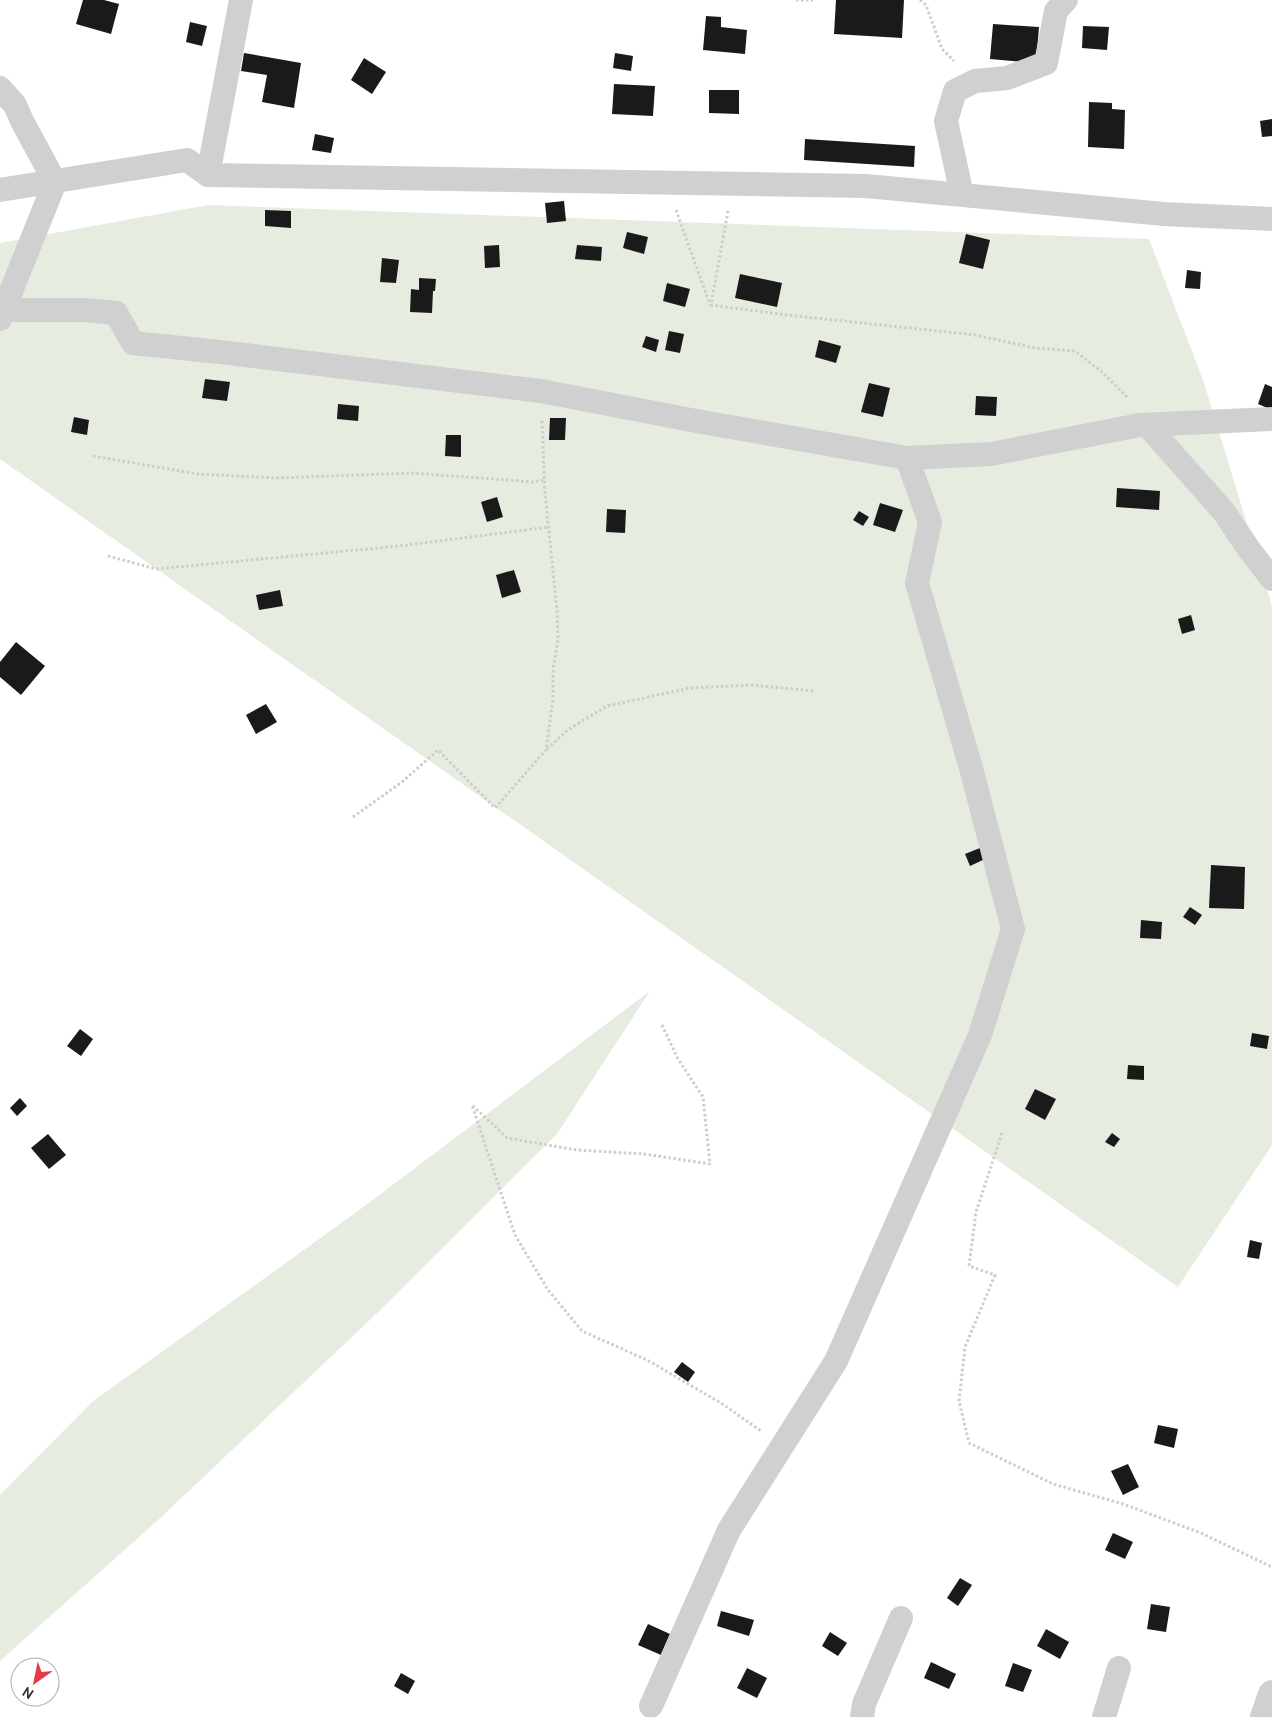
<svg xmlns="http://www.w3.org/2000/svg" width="1272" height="1717" viewBox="0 0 1272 1717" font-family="Cabin,sans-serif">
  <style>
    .green { fill: #e6ecdf }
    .building { fill: #1a1a1a }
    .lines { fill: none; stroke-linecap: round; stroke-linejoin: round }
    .path { stroke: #cdcdcd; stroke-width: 3; stroke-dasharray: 2.5 2.5; stroke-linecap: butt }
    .minor { stroke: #d0d0d0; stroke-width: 24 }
    .tertiary { stroke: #d0d0d0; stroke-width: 28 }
  </style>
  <rect width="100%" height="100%" fill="#fff"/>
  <g class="green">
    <polygon points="208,205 1149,239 1204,383 1272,606 1272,1145 1178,1287 0,459 0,243"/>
    <polygon points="650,991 557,1134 373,1317 157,1521 0,1661 0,1495 92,1402 358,1211"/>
  </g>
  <g class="building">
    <polygon points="83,0 104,0 119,4 111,34 76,24"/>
    <polygon points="836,0 904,0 902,38 834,34"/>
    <polygon points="706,16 721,17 721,27 747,30 745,54 703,50"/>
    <polygon points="190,22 207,26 202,46 186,42"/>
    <polygon points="993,24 1039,27 1036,63 990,59"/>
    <polygon points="1083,26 1109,27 1107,50 1082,48"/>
    <polygon points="244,53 301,63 294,108 262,102 267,75 241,71"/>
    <polygon points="615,53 633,56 631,71 613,68"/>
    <polygon points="364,58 386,72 372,94 351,80"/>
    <polygon points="614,84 655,86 653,116 612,114"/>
    <polygon points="709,90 739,90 739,114 709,113"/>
    <polygon points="1089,102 1112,103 1112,109 1125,110 1124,149 1088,147"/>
    <polygon points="1272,119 1272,136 1262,137 1260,121"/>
    <polygon points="315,134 334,138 331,153 312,150"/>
    <polygon points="805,139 915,146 914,167 804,160"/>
    <polygon points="564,201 566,221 547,223 545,203"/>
    <polygon points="265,210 291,211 291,228 265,226"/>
    <polygon points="627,232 648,237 644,254 623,248"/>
    <polygon points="966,234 990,240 983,269 959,263"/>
    <polygon points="499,245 500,267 485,268 484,246"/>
    <polygon points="577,245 602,247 601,261 575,259"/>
    <polygon points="382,258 399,260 396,283 380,282"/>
    <polygon points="1187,270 1201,272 1200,289 1185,288"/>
    <polygon points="740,274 782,283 777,307 735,298"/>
    <polygon points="419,278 436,279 435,291 433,291 432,313 410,312 411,289 419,290"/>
    <polygon points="667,283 690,289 685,307 663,301"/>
    <polygon points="669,331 684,334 680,353 665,350"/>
    <polygon points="646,336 659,340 656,352 642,347"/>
    <polygon points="819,340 841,346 836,363 815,357"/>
    <polygon points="205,379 230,382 227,401 202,398"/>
    <polygon points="869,383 890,388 883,417 861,412"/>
    <polygon points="1265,384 1272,387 1272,410 1258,404"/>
    <polygon points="976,396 997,397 996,416 975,415"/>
    <polygon points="338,404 359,406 358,421 337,419"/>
    <polygon points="74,417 89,420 87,435 71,432"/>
    <polygon points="550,418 566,418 565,440 549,440"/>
    <polygon points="446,435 461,435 461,457 445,456"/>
    <polygon points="1117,488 1160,491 1159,510 1116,507"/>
    <polygon points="497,497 503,517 487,522 481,502"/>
    <polygon points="880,503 903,510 895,532 873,525"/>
    <polygon points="607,509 626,510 625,533 606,532"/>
    <polygon points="859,511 869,517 863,526 853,520"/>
    <polygon points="514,570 521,592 502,598 496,575"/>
    <polygon points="280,590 283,606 259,610 256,595"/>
    <polygon points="1191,615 1195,630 1182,634 1178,619"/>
    <polygon points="16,642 45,666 21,695 0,677 0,662"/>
    <polygon points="266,704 277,722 256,734 246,715"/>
    <polygon points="980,848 985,859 970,866 965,854"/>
    <polygon points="1211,865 1245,867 1244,909 1209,908"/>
    <polygon points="1190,907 1202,915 1195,925 1183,917"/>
    <polygon points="1141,920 1162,922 1161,939 1140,938"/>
    <polygon points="80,1029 93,1039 81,1056 67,1046"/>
    <polygon points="1252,1033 1269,1036 1267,1049 1250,1046"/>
    <polygon points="1128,1065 1144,1066 1144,1080 1127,1079"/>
    <polygon points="1035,1089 1056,1099 1045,1120 1025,1109"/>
    <polygon points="20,1098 27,1106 17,1116 10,1108"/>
    <polygon points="1112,1133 1120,1139 1114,1147 1105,1142"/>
    <polygon points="48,1134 66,1155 49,1169 31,1148"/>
    <polygon points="1250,1240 1262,1243 1259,1259 1247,1257"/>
    <polygon points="682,1362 695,1372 688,1382 674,1372"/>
    <polygon points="1158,1425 1178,1429 1174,1448 1154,1443"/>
    <polygon points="1128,1464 1139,1487 1123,1495 1111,1471"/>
    <polygon points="1113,1533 1133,1542 1125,1559 1105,1550"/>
    <polygon points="960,1578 972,1585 958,1606 947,1598"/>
    <polygon points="1151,1604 1170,1607 1166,1632 1147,1629"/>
    <polygon points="721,1611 754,1620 749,1636 717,1626"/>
    <polygon points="648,1624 670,1634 661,1655 638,1645"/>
    <polygon points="1046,1629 1069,1642 1060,1659 1037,1646"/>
    <polygon points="830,1632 847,1643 838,1656 822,1646"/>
    <polygon points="931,1662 956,1674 949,1689 924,1678"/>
    <polygon points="1013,1663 1032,1670 1023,1692 1005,1686"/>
    <polygon points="747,1668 767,1678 757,1698 737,1688"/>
    <polygon points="401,1673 415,1681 408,1694 394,1686"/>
  </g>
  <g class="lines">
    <g class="path">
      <polyline points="796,0 813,0"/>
      <polyline points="920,0 926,5 942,49 954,61"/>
      <polyline points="676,210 710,305"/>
      <polyline points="728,211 711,305 787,315 975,335 1035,348 1075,351 1101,371 1129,399"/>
      <polyline points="93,456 198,474 278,478 411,473 534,482 544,480"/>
      <polyline points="108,556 156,569 399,546 549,527"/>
      <polyline points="547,749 569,729 607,706 690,688 750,685 814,691"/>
      <polyline points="353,817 402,782 438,750 495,808 546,750 553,699 553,670 558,640 557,610 545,494 542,420"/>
      <polyline points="662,1025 678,1059 703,1097 710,1164 644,1154 577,1150 507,1138 472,1105 515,1235 548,1290 582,1331 647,1360 721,1403 761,1431"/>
      <polyline points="1002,1133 976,1212 969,1266 995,1275 965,1347 959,1401 969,1443 1053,1484 1123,1504 1201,1533 1272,1567"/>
    </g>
    <g class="minor">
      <polyline points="0,88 15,105 22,121 55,182 0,319"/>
      <polyline points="208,175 241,0"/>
      <polyline points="0,190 187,160 208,175 866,186 1164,214 1272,219"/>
      <polyline points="962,195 946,121 955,91 975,81 1007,78 1046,63 1056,11 1066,0"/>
      <polyline points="5,310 84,310 116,313 133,343 229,353 541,391 691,420 907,458 991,454 1140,425 1272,419"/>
      <polyline points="1147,425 1224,512 1248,548 1272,579"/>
      <polyline points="651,1706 729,1530 836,1361 980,1035 1013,929 971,768 917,583 930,522 907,458"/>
      <polyline points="862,1717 864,1704 901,1618"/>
      <polyline points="1104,1717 1119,1668"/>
    </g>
    <polyline class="tertiary" points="1264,1717 1272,1694"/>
  </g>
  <g transform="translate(35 1682) rotate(213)"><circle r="24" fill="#ffffff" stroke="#adadad"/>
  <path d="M0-4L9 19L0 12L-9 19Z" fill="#e63946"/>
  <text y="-8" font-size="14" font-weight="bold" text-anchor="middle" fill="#333333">N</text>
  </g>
</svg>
